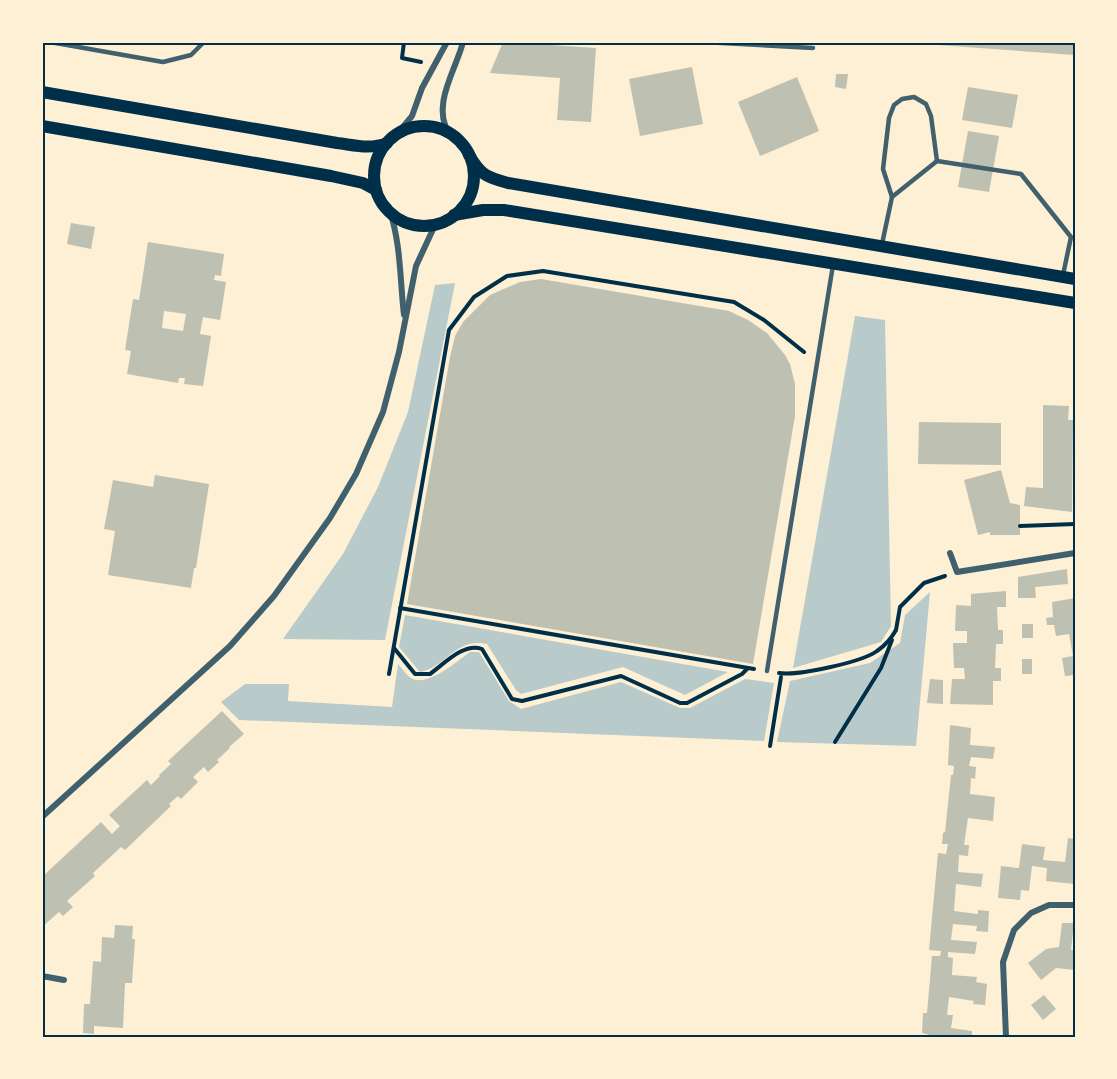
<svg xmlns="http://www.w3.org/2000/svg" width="1117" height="1079" viewBox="0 0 1117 1079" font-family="'Varela Round',sans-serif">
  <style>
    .green { fill: #b9caca }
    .building { fill: #bec0b2; fill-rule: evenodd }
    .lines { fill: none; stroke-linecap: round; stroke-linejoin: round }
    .path { stroke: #003049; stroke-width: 4 }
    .service { stroke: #3f606c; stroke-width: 4.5 }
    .minor { stroke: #3f606c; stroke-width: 6 }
    .secondary { stroke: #003049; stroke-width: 12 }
    .neatline { fill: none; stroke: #003049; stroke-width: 2 }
  </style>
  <rect width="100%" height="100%" fill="#fdf0d5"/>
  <g class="green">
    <polygon points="455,283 385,640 283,639 343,554 378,487 408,412 435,285"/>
    <polygon points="855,316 885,320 891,626 881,642 793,668"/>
    <polygon points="930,592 916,746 777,742 790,681 870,663 900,643 905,615"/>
    <path d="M 405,615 L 728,672 L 685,695 L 623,667 L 521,694 L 516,690 L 487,644 C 455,637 447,667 420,672 L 399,647 Z"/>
    <path d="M 470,652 L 479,652 L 509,701 L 521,709 L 621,682 L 680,708 L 690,708 L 745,679 L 774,683 L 764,741 L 239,720 L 221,702 L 245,684 L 289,684 L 288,701 L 392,707 L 398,664 C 402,668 406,675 411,678 C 427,688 457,661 470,652 Z"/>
  </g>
  <g class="building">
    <polygon points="503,42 596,48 591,122 557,120 560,78 490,73"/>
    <polygon points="938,42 1075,42 1075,55 938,45"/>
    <polygon points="692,67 703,124 640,136 629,79"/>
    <polygon points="836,74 848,74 846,89 835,87"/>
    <polygon points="797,77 819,131 760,156 738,102"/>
    <polygon points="968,87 1018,95 1012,128 962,120"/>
    <polygon points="968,131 999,136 989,192 958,187"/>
    <polygon points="71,223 95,227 91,249 67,244"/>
    <path d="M 148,242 L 224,254 L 221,276 L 215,275 L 214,280 L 226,282 L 220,320 L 203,317 L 200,334 L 211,336 L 203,386 L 184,384 L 185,378 L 179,378 L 178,383 L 127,374 L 131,351 L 125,350 L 133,299 L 139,300 ZM 164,311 L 186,314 L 183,331 L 162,328 Z"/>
    <polygon points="541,279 729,311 748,320 767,333 785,355 790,364 795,384 795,416 753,664 407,604 450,357 455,336 463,322 490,295 520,282"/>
    <polygon points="1043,405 1069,406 1068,420 1073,420 1072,512 1024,506 1026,487 1043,488"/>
    <polygon points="919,422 1001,423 1001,465 918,464"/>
    <polygon points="1001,470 1010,503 1020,505 1020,535 990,535 990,532 978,535 964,480"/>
    <polygon points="155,475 209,484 196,568 194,568 191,588 108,575 115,531 104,529 113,480 153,487"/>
    <polygon points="1067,569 1068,584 1035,587 1036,598 1018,598 1018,577"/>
    <polygon points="1006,591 1006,607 997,607 998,630 1003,630 1003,644 996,644 995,668 1001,668 1001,681 993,681 993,705 950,704 952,679 965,679 964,668 954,668 953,643 967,643 967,631 955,631 956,605 971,606 971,594"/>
    <polygon points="1075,598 1075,675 1065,676 1062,658 1073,656 1069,634 1056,636 1054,625 1047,625 1046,618 1053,617 1052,602"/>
    <rect x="1022" y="624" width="11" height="14"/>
    <rect x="1022" y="659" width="10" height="15"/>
    <polygon points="930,679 943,680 943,704 927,703"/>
    <polygon points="222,711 244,734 229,747 230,748 217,760 219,762 208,772 204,767 193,777 198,782 181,799 178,796 169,804 171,806 125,850 121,847 93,873 95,876 67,901 73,907 63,916 59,912 42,927 42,877 101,822 112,834 120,826 109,815 147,780 151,785 160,776 159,775 171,764 168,761"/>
    <polygon points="950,725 971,728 970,745 995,747 993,759 971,757 969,766 976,767 975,779 971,778 970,794 995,797 993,821 968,818 964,845 969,845 968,856 959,855 958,872 983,874 981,887 956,884 954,911 978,914 978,910 989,911 988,932 976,931 977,926 953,924 951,940 977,942 975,954 948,952 948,957 953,958 952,975 977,977 976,982 987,984 985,1005 973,1004 974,1001 949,997 947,1015 953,1015 951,1028 972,1031 972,1037 938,1037 922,1033 923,1013 927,1013 932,956 940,956 941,951 929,950 938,853 946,854 948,844 942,844 943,833 945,832 951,775 953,775 954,766 948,765"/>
    <polygon points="1068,838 1075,839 1075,884 1046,881 1047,868 1032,866 1029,891 1021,890 1020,900 998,898 1001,866 1019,868 1022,844 1045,847 1043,860 1065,862"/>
    <polygon points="1062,923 1074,923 1071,950 1075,950 1075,970 1056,968 1041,980 1028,963 1046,949 1059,947"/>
    <polygon points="115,925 133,926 132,939 135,939 132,983 125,983 123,1028 94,1026 94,1034 83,1033 84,1004 90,1004 93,961 101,962 102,937 114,938"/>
    <polygon points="1044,995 1056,1009 1043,1020 1031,1005"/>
  </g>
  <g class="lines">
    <g class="path">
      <polyline points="404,42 402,58 421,62"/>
      <polyline points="1020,526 1075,524"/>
      <polyline points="400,608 754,669"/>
      <polyline points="896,630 900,607 924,583 945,576"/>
      <path d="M 394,648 L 415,674 L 430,674 C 444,664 464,642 482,649 L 512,699 L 522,701 L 621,676 L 680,703 L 687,703 L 742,674 L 748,668"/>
      <path d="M 779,673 C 798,676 862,662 877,651 C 886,645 891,639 896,630"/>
      <polyline points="389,674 449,330 474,297 507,276 543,271 734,302 764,320 804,352"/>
      <polyline points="835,742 881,668 892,640"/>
      <polyline points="770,746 781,677"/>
    </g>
    <g class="service">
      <polyline points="50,42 163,62 191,55 204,42"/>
      <polyline points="703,42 813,48"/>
      <polyline points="892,197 883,169 889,118 894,105 902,99 914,97 926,104 931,116 937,161"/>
      <polyline points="882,244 892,197 937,161 1021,174 1071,237 1063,275"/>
      <polyline points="767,671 833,265"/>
    </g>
    <g class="minor">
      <polyline points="398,133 412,116 422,88 447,42"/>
      <path d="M 449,133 C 431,105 456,70 463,42"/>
      <path d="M 390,212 C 401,244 400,282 404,315"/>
      <polyline points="950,553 957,572 1075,553"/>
      <polyline points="42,817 230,646 274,596 330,518 356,474 383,412 399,352 416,266 435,225"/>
      <polyline points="42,976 64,980"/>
      <polyline points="1006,1037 1003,962 1014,930 1031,913 1049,905 1075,905"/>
    </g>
    <g class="secondary">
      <path d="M 42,92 L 337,143 C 354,145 370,150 387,143"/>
      <polyline points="42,126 331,176 363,183 376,190"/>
      <circle cx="424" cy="176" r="50"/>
      <path d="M 469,155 C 481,175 486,177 508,183 L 1075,279"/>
      <polyline points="454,215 483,210 504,210 1075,303"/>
    </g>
  </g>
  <rect width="1117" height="1079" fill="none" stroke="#fdf0d5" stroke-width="87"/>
  <rect x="44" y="44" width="1030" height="992" class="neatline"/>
</svg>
